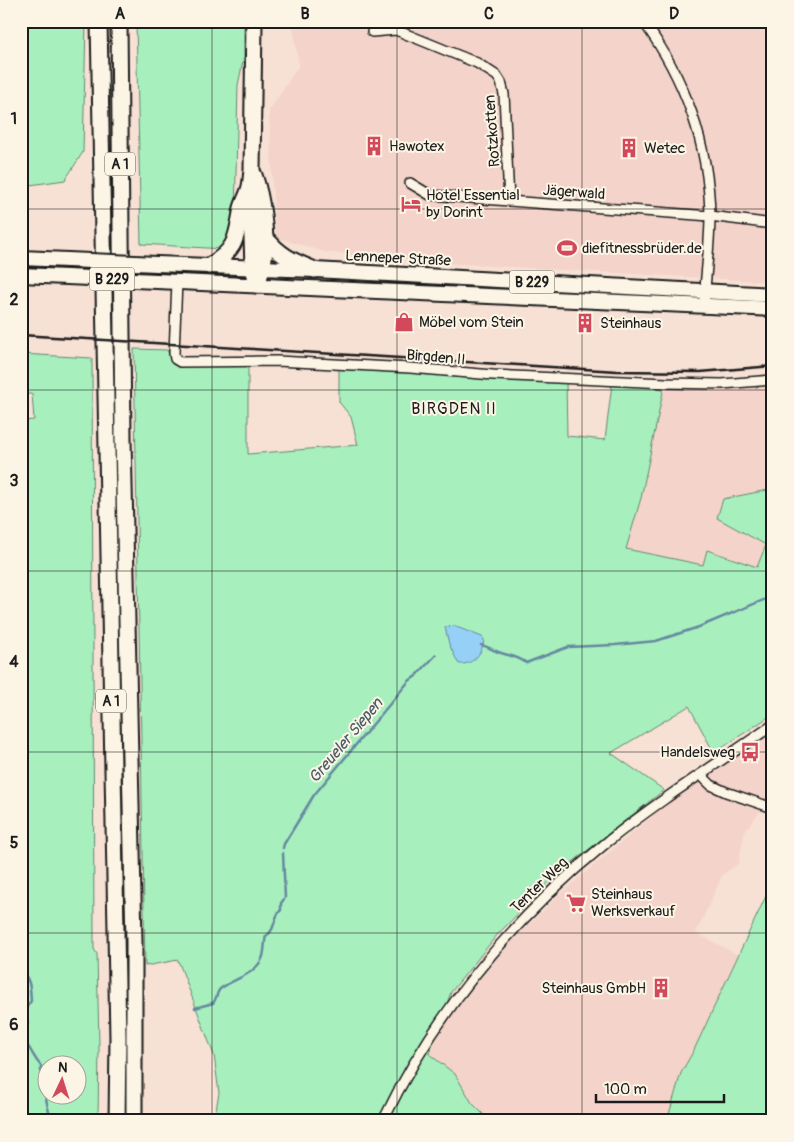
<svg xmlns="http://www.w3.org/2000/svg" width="794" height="1142" viewBox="0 0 794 1142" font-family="Pangolin,sans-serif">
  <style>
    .built { fill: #f4d3ca }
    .green { fill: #a7f0be; stroke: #62866d; fill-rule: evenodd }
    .water { fill: #97d0f6; stroke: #66889f }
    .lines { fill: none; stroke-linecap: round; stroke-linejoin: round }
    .stream { stroke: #66889f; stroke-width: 2.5 }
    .street-casing { stroke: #1c1c1c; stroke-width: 12 }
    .primary-casing { stroke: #1c1c1c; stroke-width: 18 }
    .highway-casing { stroke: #1c1c1c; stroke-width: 19 }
    .street { stroke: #fcf5e5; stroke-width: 9 }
    .primary { stroke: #fcf5e5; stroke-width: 14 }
    .highway { stroke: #fcf5e5; stroke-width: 15 }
    .rail { stroke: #1c1c1c; stroke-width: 2.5 }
    .primary-bridge-casing { stroke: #1c1c1c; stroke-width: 18; stroke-linecap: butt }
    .primary-bridge { stroke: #fcf5e5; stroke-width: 14 }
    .grid { fill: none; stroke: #1c1c1c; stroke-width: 1; stroke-opacity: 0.55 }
    .labels { text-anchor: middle; stroke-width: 4; stroke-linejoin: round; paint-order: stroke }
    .shield { fill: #fcf5e5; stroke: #5f5d58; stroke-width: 1 }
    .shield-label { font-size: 14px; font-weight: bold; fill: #1c1c1c }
    .street-label { font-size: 15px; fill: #1c1c1c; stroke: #fcf5e5 }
    .poi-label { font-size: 15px; fill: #1c1c1c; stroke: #fcf5e5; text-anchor: start }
    .neighbourhood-label { font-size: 16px; letter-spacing: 1px; fill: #1c1c1c; stroke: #fcf5e5 }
    .water-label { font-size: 16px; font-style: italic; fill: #475b68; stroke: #fcf5e5 }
    .neatline { fill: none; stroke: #1c1c1c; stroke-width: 2 }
    .grid-label { font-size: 16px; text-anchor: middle; font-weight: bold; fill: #1c1c1c }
  </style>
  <rect width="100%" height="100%" fill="#f7e1d5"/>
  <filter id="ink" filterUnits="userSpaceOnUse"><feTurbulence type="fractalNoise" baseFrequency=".02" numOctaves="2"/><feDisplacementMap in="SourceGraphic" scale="10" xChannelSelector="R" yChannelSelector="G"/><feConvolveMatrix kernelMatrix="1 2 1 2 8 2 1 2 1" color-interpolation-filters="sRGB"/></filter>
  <g filter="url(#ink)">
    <g class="built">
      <polygon points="292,21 772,21 773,282 459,264 324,252 275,237 269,111 299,65"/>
      <polygon points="773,384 773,489 723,499 767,545 758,567 707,550 703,565 626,549 641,498 664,387 717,388"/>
      <polygon points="773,733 773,795 769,793 759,813 745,831 738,864 723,874 696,933 738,955 694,1050 681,1073 667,1121 490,1121 472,1103 455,1074 429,1054 443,1027 459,1005 502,951 561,893 670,801"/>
    </g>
    <g class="green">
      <polygon points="21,21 86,22 83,152 65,180 30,185 21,182"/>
      <polygon points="136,21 244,21 244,57 238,85 235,218 233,230 223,249 141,244"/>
      <polygon points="134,349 167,350 173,363 248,363 248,454 358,445 351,417 339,402 339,368 566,381 567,436 605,440 612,384 664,387 641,498 626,549 703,565 707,550 757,567 766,545 717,518 723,499 773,489 773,663 766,668 773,677 773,714 714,753 689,706 611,753 664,790 555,876 497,935 451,992 429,1054 455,1074 472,1103 490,1121 214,1121 219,1093 214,1055 178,960 145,966"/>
      <path d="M 21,354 L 92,358 L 94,949 L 97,954 L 99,1046 L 98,1121 L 21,1121 L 21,421 L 34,420 L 32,394 L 21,394 ZM 48,1064 L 78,1064 L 78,1094 L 48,1094 Z"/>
      <polygon points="773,881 773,1121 667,1121 681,1073 694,1050"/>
    </g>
    <path class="water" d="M 454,626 L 482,637 L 484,639 C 483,652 474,665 460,664 L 458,663 L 449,644 L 445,627 Z"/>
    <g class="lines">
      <g class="stream">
        <path d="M 481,645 C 487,646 490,649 496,651 C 507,656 517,655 526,663 L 568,647 L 615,645 L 656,641 L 699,627 L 773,596"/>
        <polyline points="283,848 284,844 314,795 409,681 416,676 436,655"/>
        <path d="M 21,971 C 31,980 30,988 31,1001 C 25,1008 22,1016 28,1023 L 24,1031 L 27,1036 C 24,1045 28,1045 31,1051 C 35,1058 35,1059 41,1066 L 41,1071 L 47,1083 L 44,1090 L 51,1121"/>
        <path d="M 195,1008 L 213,1003 C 217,999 216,993 220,989 C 233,979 254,975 262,959 C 265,953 264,943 266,936 C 276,930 273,917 281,910 L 281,903 L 285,898 L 283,853"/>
      </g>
      <defs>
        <g id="street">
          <path d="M 643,21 C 685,78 709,145 710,216 C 710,246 705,277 704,307"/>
          <polyline points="372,32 396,30 477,63 497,76 501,82 504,94 509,201"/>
          <polyline points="410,183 430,195 710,216 773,224"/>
          <polyline points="177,282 174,353 175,359 180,362 277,361 410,368 493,375 666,383 722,384 773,380"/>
          <polyline points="701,775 711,785 726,792 773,808"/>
          <path d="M 383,1121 C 435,1013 513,919 606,843 C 659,800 717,764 773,725"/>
        </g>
        <g id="primary">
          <polyline points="21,258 68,260"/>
          <polyline points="157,264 315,270 773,295"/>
          <polyline points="21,275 67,277"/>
          <polyline points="157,281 773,309"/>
        </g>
        <g id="highway">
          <polyline points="99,21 118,1038 117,1121"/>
          <polyline points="119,21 123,439 134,942 134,1121"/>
          <path d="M 254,175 C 262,198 267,233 264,258 C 263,267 260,276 257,285"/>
          <polyline points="248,198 251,208 253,267 257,284"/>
          <path d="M 264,236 C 280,256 292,261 315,270"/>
          <path d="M 209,266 C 238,249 236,237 242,208 C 244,202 247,196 249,190 C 251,185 251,177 252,171 L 254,21"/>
        </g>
      </defs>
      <use href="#street" class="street-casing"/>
      <use href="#primary" class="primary-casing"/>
      <use href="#highway" class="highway-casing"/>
      <use href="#street" class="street"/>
      <use href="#primary" class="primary"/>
      <use href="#highway" class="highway"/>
      <polyline class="rail" points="21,335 617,371 700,372 773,366"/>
      <defs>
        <g id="primary-bridge">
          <polyline points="68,260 157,264"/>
          <polyline points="67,277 157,281"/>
        </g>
      </defs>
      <use href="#primary-bridge" class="primary-bridge-casing"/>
      <use href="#primary-bridge" class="primary-bridge"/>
    </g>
  </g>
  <path class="grid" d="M 212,21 L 212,1121M 397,21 L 397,1121M 582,21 L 582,1121M 21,209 L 773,209M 21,390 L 773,390M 21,571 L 773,571M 21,752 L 773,752M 21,933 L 773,933"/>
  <defs>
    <symbol id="building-bare" viewBox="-9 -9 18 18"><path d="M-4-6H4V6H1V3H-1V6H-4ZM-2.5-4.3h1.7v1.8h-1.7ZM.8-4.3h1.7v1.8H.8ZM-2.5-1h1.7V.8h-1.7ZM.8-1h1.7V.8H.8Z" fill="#d1495b" stroke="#fcf5e5" stroke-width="2.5" paint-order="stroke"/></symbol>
    <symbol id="hotel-bare" viewBox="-9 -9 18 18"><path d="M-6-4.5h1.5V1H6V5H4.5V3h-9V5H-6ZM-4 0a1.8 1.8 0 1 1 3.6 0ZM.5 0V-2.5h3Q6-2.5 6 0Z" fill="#d1495b" stroke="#fcf5e5" stroke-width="2.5" paint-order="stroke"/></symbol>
    <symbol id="stadium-bare" viewBox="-9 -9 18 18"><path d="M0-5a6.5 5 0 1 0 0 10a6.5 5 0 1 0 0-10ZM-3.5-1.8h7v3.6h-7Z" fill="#d1495b" stroke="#fcf5e5" stroke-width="2.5" paint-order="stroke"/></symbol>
    <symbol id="shop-bare" viewBox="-9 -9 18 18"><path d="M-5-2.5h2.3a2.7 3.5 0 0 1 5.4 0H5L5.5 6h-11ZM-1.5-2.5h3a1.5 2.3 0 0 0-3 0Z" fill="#d1495b" stroke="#fcf5e5" stroke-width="2.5" paint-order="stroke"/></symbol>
    <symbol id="bus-bare" viewBox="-9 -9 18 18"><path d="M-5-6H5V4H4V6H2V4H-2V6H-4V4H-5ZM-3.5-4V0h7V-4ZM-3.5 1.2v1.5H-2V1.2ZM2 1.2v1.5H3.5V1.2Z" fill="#d1495b" stroke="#fcf5e5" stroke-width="2.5" paint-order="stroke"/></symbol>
    <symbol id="supermarket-bare" viewBox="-9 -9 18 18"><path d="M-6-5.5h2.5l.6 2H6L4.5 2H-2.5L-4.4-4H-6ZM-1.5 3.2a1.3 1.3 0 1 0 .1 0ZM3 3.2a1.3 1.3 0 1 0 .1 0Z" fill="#d1495b" stroke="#fcf5e5" stroke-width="2.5" paint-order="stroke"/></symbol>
  </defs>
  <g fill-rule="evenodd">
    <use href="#building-bare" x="360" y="132" width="28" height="28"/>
    <use href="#building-bare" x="615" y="134" width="28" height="28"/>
    <use href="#hotel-bare" x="397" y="190" width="28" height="28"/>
    <use href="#stadium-bare" x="553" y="234" width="28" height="28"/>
    <use href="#shop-bare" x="390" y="308" width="28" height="28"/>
    <use href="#building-bare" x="571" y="309" width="28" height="28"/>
    <use href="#bus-bare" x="736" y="738" width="28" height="28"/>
    <use href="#supermarket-bare" x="562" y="889" width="28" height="28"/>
    <use href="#building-bare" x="647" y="974" width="28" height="28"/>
  </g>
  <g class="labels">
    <g class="shield">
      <rect x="105" y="152.5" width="30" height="23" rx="4"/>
      <rect x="89.5" y="267.5" width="45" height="23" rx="4"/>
      <rect x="509.5" y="270.5" width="45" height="23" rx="4"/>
      <rect x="96" y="689.5" width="30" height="23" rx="4"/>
    </g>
    <g class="shield-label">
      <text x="120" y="169">A 1</text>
      <text x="112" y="284">B 229</text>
      <text x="532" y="287">B 229</text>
      <text x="111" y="706">A 1</text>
    </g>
    <g class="street-label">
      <text transform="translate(492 131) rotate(-94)" y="5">Rotzkotten</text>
      <text transform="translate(574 192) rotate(4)" y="5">Jägerwald</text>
      <text transform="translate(398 258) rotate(3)" y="5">Lenneper Straße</text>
      <text transform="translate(436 357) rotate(5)" y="5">Birgden II</text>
      <text transform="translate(539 885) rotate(-44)" y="5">Tenter Weg</text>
    </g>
    <g class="poi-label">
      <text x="389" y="151">Hawotex</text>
      <text x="644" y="153">Wetec</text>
      <text x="426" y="200">Hotel Essential<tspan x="426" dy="17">by Dorint</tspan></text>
      <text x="582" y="253">diefitnessbrüder.de</text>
      <text x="419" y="327">Möbel vom Stein</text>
      <text x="600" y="328">Steinhaus</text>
      <text x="735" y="757" text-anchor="end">Handelsweg</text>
      <text x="591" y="899">Steinhaus<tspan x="591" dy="17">Werksverkauf</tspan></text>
      <text x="646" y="993" text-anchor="end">Steinhaus GmbH</text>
    </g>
    <g class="neighbourhood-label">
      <text x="454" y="414">BIRGDEN II</text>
    </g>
    <g class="water-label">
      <text transform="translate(345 740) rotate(-50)" y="6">Greueler Siepen</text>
    </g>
  </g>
  <rect width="794" height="1142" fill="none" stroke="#fcf5e5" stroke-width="55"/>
  <g transform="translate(62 1080) rotate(4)"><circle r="24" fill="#fcf5e5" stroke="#a29e95"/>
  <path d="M0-4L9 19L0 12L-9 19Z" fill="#d1495b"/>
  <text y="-8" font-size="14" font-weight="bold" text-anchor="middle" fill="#1c1c1c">N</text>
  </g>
  <path d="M596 1094v8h128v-8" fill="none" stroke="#1c1c1c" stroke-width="2.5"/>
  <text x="604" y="1094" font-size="15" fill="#1c1c1c" stroke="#fcf5e5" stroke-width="4" paint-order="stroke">100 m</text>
  <rect x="28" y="28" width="738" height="1086" class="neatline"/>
  <g class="grid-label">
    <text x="120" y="19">A</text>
    <text x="305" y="19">B</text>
    <text x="489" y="19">C</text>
    <text x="674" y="19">D</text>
    <text x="14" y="124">1</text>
    <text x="14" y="305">2</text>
    <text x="14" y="486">3</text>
    <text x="14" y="667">4</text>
    <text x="14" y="848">5</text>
    <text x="14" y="1030">6</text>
  </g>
</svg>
